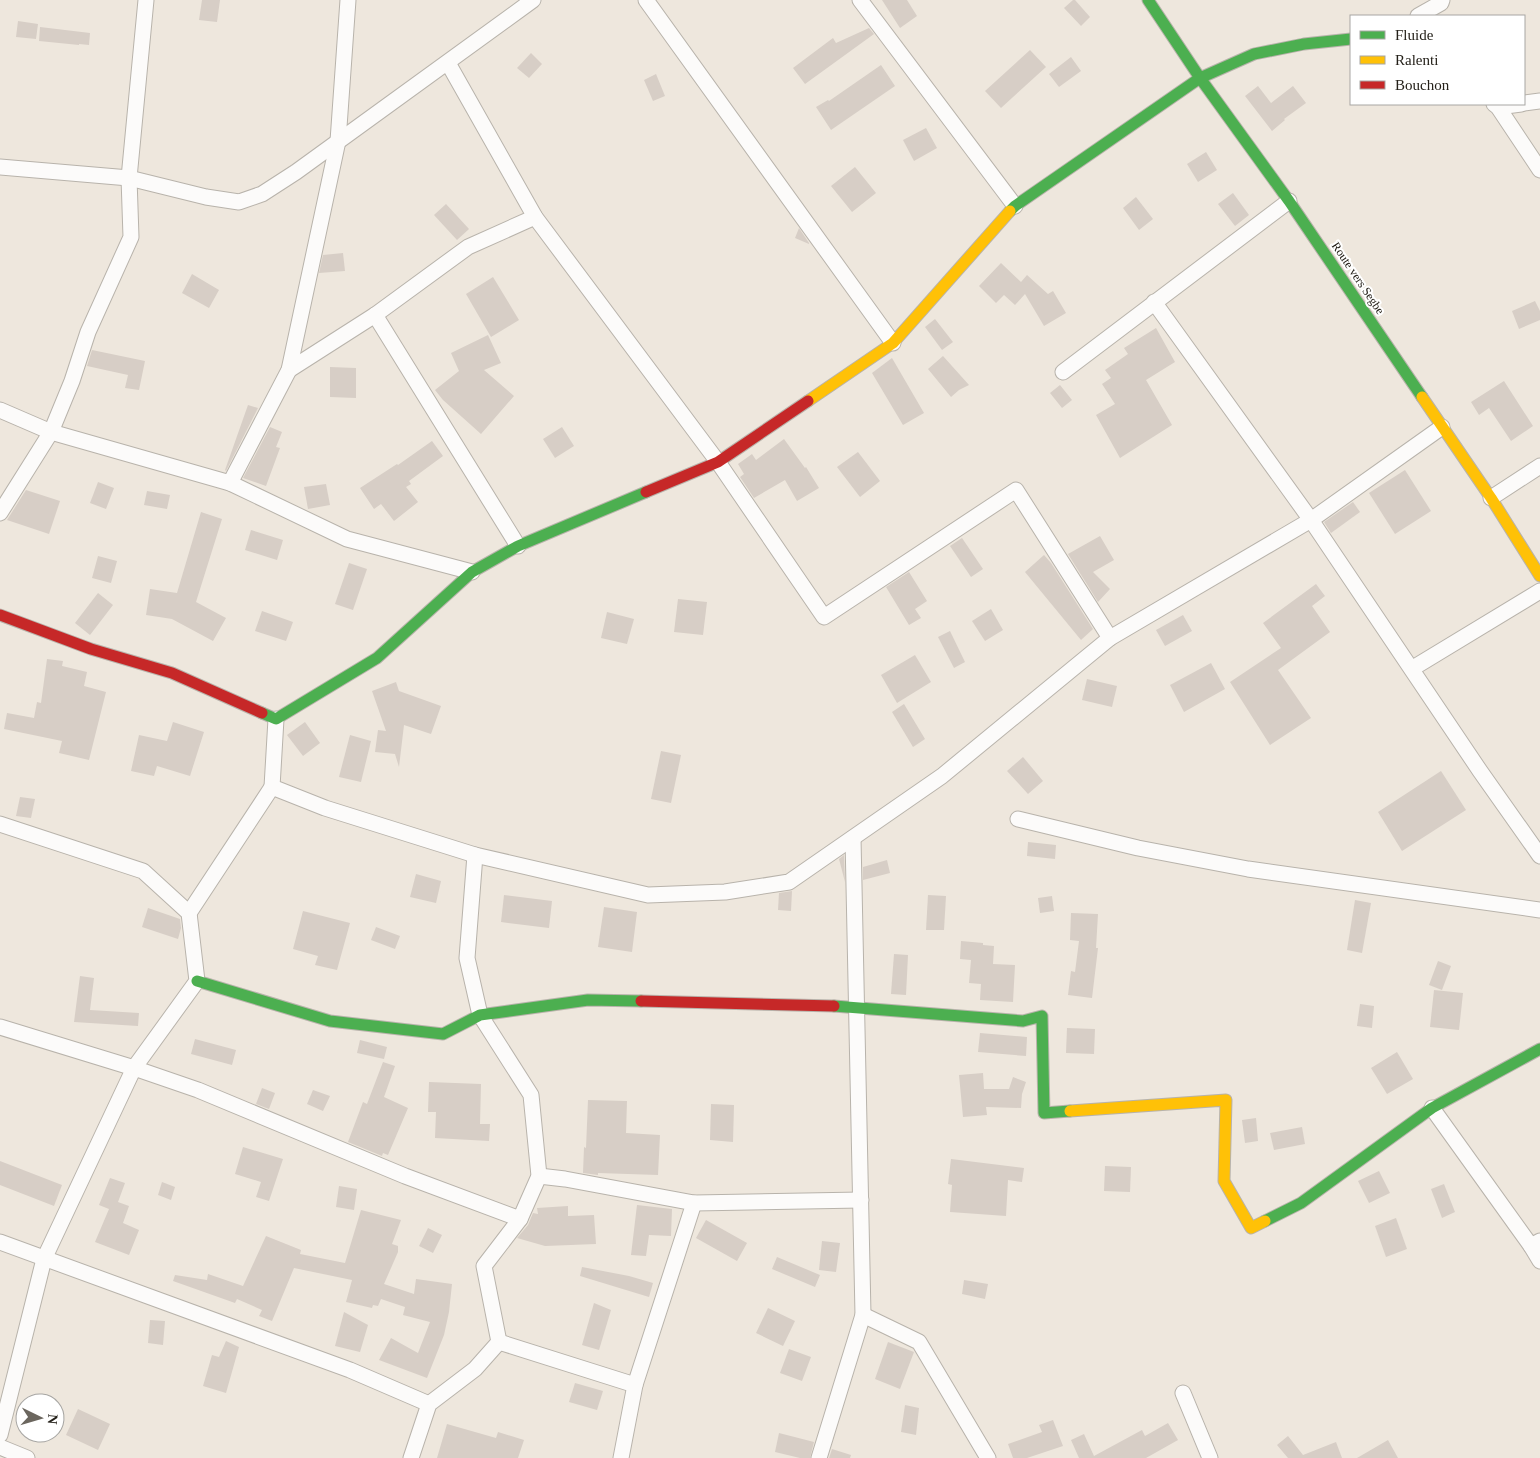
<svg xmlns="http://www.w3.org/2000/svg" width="1540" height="1458" viewBox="0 0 1540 1458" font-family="'Times New Roman',serif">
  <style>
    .building { fill: #d7cec6 }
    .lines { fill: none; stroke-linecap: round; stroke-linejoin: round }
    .street-casing { stroke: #b8b3ab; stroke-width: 17 }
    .fast-casing { stroke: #b8b3ab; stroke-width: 13 }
    .slow-casing { stroke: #b8b3ab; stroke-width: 13 }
    .jam-casing { stroke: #b8b3ab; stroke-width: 13 }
    .street { stroke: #fcfbfa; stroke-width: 15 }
    .fast { stroke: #4caf50; stroke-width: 11 }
    .slow { stroke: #ffc107; stroke-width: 11 }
    .jam { stroke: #c62828; stroke-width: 11 }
    .labels { text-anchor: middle; stroke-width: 4; stroke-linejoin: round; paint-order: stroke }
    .street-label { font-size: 12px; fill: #242019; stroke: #fff }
  </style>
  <rect width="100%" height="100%" fill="#eee7dd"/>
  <g class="building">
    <polygon points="202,0 220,0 217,22 199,20"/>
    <polygon points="882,0 907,0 917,16 900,28"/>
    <polygon points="1073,0 1075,0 1090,17 1081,26 1064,8"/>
    <polygon points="18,21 38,24 36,39 16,37"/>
    <polygon points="40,27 90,33 89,45 79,44 79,45 39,41"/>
    <polygon points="869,28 874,34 805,84 793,68 833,38 836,43"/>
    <polygon points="1030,50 1046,67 1001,108 985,91"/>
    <polygon points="531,53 542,64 529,78 517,68"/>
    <polygon points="1071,57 1081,71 1059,87 1049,74"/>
    <polygon points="881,65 895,86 831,130 816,107 828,100 829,101"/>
    <polygon points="656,74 665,96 653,101 644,80"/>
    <polygon points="1258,86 1271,103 1293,86 1306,103 1284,119 1285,120 1272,131 1245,96"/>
    <polygon points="926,128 937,148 914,161 903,140"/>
    <polygon points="1206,152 1217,170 1198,182 1187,164"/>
    <polygon points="855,167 876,193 852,212 831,186"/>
    <polygon points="1233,193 1249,215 1235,226 1218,204"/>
    <polygon points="1136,197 1153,219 1139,230 1123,208"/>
    <polygon points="446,204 469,229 457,240 434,215"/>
    <polygon points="799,228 809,243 809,244 795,238"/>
    <polygon points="343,253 345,271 319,273 323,255"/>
    <polygon points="1001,263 1021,282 1027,275 1048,294 1053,291 1066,313 1044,326 1025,294 1015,305 1004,295 996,303 979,286"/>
    <polygon points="192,274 219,290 209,308 182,293"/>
    <polygon points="493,277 519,320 491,337 466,294"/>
    <polygon points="1535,301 1540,311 1540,320 1519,329 1512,311"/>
    <polygon points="935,319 953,342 942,350 925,327"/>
    <polygon points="1156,328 1175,362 1146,380 1172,425 1120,458 1096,415 1115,404 1102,384 1111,378 1105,370 1128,354 1124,348"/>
    <polygon points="488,335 501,363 484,370 514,396 481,434 443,400 435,390 459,371 451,353"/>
    <polygon points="92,350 145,361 139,390 125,388 128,375 87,366"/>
    <polygon points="943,356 969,385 959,390 951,397 928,369"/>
    <polygon points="892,358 924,413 903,425 872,373"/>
    <polygon points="330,367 356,368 356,398 330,397"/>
    <polygon points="1504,381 1533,426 1511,441 1489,408 1479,415 1471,402"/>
    <polygon points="1060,385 1072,400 1062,408 1050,393"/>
    <polygon points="248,405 258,408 226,471 225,470"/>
    <polygon points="270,427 282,432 276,447 280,448 266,486 243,478"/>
    <polygon points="562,427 574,446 555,458 543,439"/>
    <polygon points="784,439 805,468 806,467 819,488 797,501 785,480 754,498 740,477 744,474 738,464 752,454 756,460"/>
    <polygon points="432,441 443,456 409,481 411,484 406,487 418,502 394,521 381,504 374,509 360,488 397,464 398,465"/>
    <polygon points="858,452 880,481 860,497 837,467"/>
    <polygon points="1405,470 1431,511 1395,534 1369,493"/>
    <polygon points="98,482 114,488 106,509 90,503"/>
    <polygon points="326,484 330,505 308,509 304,487"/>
    <polygon points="26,490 60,501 49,534 7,520"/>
    <polygon points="147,491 170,495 167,509 144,505"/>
    <polygon points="1353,502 1360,512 1331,533 1324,522"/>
    <polygon points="201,512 222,519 196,602 226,618 213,641 172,619 146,615 150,589 177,593"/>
    <polygon points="251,530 283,540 277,560 245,550"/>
    <polygon points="1100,536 1114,560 1093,572 1110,589 1098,602 1068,554"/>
    <polygon points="962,538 983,569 971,577 950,546"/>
    <polygon points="1044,555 1051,563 1093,629 1081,640 1025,572"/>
    <polygon points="98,556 117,561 111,583 92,578"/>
    <polygon points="349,563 367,569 353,610 335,604"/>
    <polygon points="909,572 927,601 915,609 921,618 909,625 886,587"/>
    <polygon points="1316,584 1325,596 1312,606 1330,632 1278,670 1311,718 1270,745 1230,682 1281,648 1263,623"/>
    <polygon points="98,593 113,605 90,635 75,623"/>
    <polygon points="678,599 707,602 703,635 674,632"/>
    <polygon points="991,609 1003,630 985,641 972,621"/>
    <polygon points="262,611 293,622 286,641 255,631"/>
    <polygon points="607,612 634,619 627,644 601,638"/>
    <polygon points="1183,615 1192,631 1165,646 1156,630"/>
    <polygon points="950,631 965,662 954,668 938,637"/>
    <polygon points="915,655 931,682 897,703 881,675"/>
    <polygon points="47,659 63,661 62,666 87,672 84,686 106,692 89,760 59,753 62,741 4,729 7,713 34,718 37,702 41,703"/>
    <polygon points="1211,663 1225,689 1184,712 1170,685"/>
    <polygon points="1087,679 1117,686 1112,707 1082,700"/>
    <polygon points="396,682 399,691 441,706 431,734 404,725 399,767 395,754 375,752 378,730 386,731 372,691"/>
    <polygon points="904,704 925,739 913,747 892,712"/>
    <polygon points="173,722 204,732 190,776 157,766 154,776 131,771 139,735 167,741"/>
    <polygon points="305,722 320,743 303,756 287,735"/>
    <polygon points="350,735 371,741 361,782 339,777"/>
    <polygon points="661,751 681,755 671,803 651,799"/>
    <polygon points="1023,757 1043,781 1028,794 1007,771"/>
    <polygon points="1441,771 1466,810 1402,851 1378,812"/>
    <polygon points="20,797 35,799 31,818 16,816"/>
    <polygon points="1028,842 1056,845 1055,859 1027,856"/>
    <polygon points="844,855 845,882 839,859"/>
    <polygon points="887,860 890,873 863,880 863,867"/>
    <polygon points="416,874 441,881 436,903 410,897"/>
    <polygon points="792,891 791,911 778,910 779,893"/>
    <polygon points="504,895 552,901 549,928 501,922"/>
    <polygon points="928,895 946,896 944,930 926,930"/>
    <polygon points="1052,896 1054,911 1040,913 1038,898"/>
    <polygon points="1355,900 1371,903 1362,953 1347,950"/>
    <polygon points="604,907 637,912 632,952 598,947"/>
    <polygon points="148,908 180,919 181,928 178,939 142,927"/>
    <polygon points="303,911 350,923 337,970 315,965 318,956 293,949"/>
    <polygon points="1071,913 1098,914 1096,948 1098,948 1092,998 1068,995 1071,971 1075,972 1079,941 1070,940"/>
    <polygon points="376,927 400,936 395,949 371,940"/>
    <polygon points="961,941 983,943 983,945 994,946 993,964 1015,965 1013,1002 980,1000 981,984 969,983 971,960 960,959"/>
    <polygon points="894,954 908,955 906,995 891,994"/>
    <polygon points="1438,961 1451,966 1442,990 1429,985"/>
    <polygon points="80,976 94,978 90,1010 139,1013 138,1026 74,1022"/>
    <polygon points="1434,990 1463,993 1459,1030 1430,1027"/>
    <polygon points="1360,1004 1374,1006 1372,1028 1357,1026"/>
    <polygon points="1067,1028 1095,1029 1094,1054 1066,1053"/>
    <polygon points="980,1033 1027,1037 1026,1056 978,1052"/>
    <polygon points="195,1039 236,1050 232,1065 191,1054"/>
    <polygon points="360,1040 387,1047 384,1059 357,1053"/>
    <polygon points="1397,1052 1413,1079 1387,1094 1371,1068"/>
    <polygon points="383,1062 395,1066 384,1097 408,1108 388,1155 383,1153 382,1156 348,1142 363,1102 367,1104"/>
    <polygon points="983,1073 984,1089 1009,1089 1013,1077 1026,1082 1022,1094 1021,1108 986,1107 987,1115 963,1117 959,1075"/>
    <polygon points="429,1082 481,1084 480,1124 490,1124 489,1141 435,1138 436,1112 428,1112"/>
    <polygon points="262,1088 275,1093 269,1109 256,1104"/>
    <polygon points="313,1090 330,1096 323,1111 307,1104"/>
    <polygon points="588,1100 627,1101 626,1133 660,1135 658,1175 598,1173 598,1175 583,1173 584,1147 586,1148"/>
    <polygon points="711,1104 734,1105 733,1142 710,1140"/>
    <polygon points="1256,1118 1258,1141 1245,1143 1242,1120"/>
    <polygon points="1302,1127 1305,1144 1274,1150 1270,1133"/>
    <polygon points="243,1147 283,1159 269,1201 256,1197 261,1182 235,1174"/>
    <polygon points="951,1159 1024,1168 1022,1182 1008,1180 1006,1216 950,1212 952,1185 948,1184"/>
    <polygon points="0,1161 62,1185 54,1206 0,1185"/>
    <polygon points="1105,1166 1131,1167 1130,1192 1104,1191"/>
    <polygon points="1379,1171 1390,1193 1369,1203 1358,1181"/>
    <polygon points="110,1178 125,1183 118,1202 129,1206 123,1223 139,1230 129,1255 95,1242 109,1209 99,1205"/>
    <polygon points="162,1182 175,1187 171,1200 158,1195"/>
    <polygon points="1444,1184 1455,1212 1442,1218 1431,1189"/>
    <polygon points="339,1186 357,1189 354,1210 336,1207"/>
    <polygon points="637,1205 672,1209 671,1236 649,1235 646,1256 631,1255"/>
    <polygon points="568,1206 568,1216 594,1215 596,1244 545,1246 517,1238 528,1225 533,1213 538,1214 537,1208"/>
    <polygon points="361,1210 401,1220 392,1244 398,1246 398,1252 384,1284 414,1294 416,1279 452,1284 449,1312 444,1335 427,1378 379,1360 391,1338 418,1353 430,1322 403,1315 405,1307 381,1299 378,1306 373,1305 372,1308 346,1302 352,1280 294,1268 272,1321 259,1316 262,1310 237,1299 235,1303 173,1281 175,1275 207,1280 208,1274 243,1286 266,1236 301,1250 300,1254 345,1263"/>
    <polygon points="1396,1218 1407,1249 1386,1257 1375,1226"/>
    <polygon points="706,1220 747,1243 737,1261 696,1238"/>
    <polygon points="428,1228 442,1235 433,1253 419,1246"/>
    <polygon points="822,1241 840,1243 836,1272 819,1270"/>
    <polygon points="777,1257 820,1275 815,1287 772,1269"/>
    <polygon points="582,1267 629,1276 653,1283 649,1297 580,1276"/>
    <polygon points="964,1280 988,1284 985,1299 962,1294"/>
    <polygon points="594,1303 611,1310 599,1350 582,1345"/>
    <polygon points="768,1308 795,1321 783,1346 756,1333"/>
    <polygon points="344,1312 368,1325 360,1352 335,1346"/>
    <polygon points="150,1320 165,1321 163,1345 148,1343"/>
    <polygon points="226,1341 239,1347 226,1393 203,1386 212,1355 219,1357"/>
    <polygon points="888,1342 914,1352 900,1389 875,1379"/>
    <polygon points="789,1349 811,1357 802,1381 780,1373"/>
    <polygon points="575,1383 603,1391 597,1410 569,1402"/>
    <polygon points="905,1405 919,1408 916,1435 901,1432"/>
    <polygon points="78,1409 110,1424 98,1450 66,1435"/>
    <polygon points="1053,1420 1063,1446 1027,1458 1013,1458 1008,1444 1042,1432 1039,1425"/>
    <polygon points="1168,1423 1178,1440 1146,1458 1079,1458 1071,1440 1084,1434 1094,1456 1142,1430 1145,1436"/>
    <polygon points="447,1424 496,1438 498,1432 524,1440 518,1458 437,1458"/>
    <polygon points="779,1433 814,1442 810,1458 800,1458 775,1452"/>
    <polygon points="1288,1436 1303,1455 1336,1442 1342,1458 1288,1458 1277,1445"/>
    <polygon points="1388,1440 1398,1458 1357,1458"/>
    <polygon points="832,1449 851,1455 850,1458 829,1458"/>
  </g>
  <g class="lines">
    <defs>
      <g id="street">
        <polyline points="646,0 893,343"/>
        <polyline points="860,0 1015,206"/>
        <polyline points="1418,16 1441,3 1442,0"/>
        <polyline points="448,63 535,217 718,462 824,617 1016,490 1110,638"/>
        <polyline points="1524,103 1540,101"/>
        <polyline points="1494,104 1498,107 1540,170"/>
        <polyline points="1498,107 1521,104"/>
        <polyline points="0,167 129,178 206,197 239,202 262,194 296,172 533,0"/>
        <polyline points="1154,302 1311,520 1480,771 1540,856"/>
        <polyline points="375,315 518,546"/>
        <polyline points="289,370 375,315 468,247 535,217"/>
        <polyline points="1063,372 1289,201"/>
        <polyline points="0,410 51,432 230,483 347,539 472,572"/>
        <polyline points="230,483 289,370 338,141 348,0"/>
        <polyline points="1491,498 1540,466"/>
        <polyline points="0,513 51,432 72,381 88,332 131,237 129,178 146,0"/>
        <polyline points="1413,668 1540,591"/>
        <polyline points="276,719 272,787 325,808 475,855 467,958 480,1015 531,1095 539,1176 520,1219 484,1266 499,1342 475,1369 429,1404 411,1458"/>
        <polyline points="1018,819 1138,848 1248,869 1540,910"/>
        <polyline points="0,824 143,871 189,913 197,981 134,1068 44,1259 0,1435"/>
        <polyline points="475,855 648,895 725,892 789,882 942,776 1110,638 1311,520 1442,427"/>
        <polyline points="189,913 272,787"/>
        <polyline points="0,1027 134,1068 198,1090 405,1176 520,1219"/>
        <polyline points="1432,1108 1531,1246 1540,1241"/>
        <polyline points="539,1176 565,1179 694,1203 861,1200"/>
        <polyline points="0,1242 350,1370 429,1404"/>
        <polyline points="1531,1246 1540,1261"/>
        <polyline points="863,1315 919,1342 988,1458"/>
        <polyline points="499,1342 635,1385"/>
        <polyline points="1183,1393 1210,1458"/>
        <polyline points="0,1447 27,1458"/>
        <polyline points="621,1458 635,1385 694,1203"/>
        <polyline points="819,1458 863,1315 853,838"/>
      </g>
      <g id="fast">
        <polyline points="1148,0 1200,78 1289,201 1422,397"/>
        <polyline points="1010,211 1015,206 1200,78 1254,54 1304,44 1351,39"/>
        <polyline points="262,713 276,719 377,658 472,572 518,546 646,492"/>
        <polyline points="197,981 330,1021 443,1034 480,1015 588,1000 641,1001"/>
        <polyline points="834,1006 1023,1021 1042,1016 1044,1113 1070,1111"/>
        <polyline points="1265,1221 1301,1203 1432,1108 1540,1049"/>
      </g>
      <g id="slow">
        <polyline points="1422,397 1491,498 1540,576"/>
        <polyline points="808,401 893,343 1010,211"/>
        <polyline points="1070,1111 1226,1100 1224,1181 1251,1228 1265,1221"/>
      </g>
      <g id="jam">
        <polyline points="646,492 718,462 808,401"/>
        <polyline points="0,615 91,649 172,673 262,713"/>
        <polyline points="641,1001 834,1006"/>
      </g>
    </defs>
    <use href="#street" class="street-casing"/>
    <use href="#fast" class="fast-casing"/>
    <use href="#slow" class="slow-casing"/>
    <use href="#jam" class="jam-casing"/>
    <use href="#street" class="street"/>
    <use href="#fast" class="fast"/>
    <use href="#slow" class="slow"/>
    <use href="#jam" class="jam"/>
  </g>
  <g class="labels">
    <g class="street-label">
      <text transform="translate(1358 278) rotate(56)" y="4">Route vers Segbe</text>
    </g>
  </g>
  <rect x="1350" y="15" width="175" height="90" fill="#ffffff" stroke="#a7a6a3"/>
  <rect x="1360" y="31" width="25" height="8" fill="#4caf50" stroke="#a7a6a3"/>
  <text x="1395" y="40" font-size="15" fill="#242019">Fluide</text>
  <rect x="1360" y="56" width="25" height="8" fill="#ffc107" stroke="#a7a6a3"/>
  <text x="1395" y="65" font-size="15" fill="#242019">Ralenti</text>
  <rect x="1360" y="81" width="25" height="8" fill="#c62828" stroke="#a7a6a3"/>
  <text x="1395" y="90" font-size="15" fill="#242019">Bouchon</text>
  <g transform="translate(40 1418) rotate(95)"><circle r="24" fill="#ffffff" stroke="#a7a6a3"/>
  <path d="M0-4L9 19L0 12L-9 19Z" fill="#6b665e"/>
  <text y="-8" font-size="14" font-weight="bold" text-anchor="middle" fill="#242019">N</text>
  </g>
</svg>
